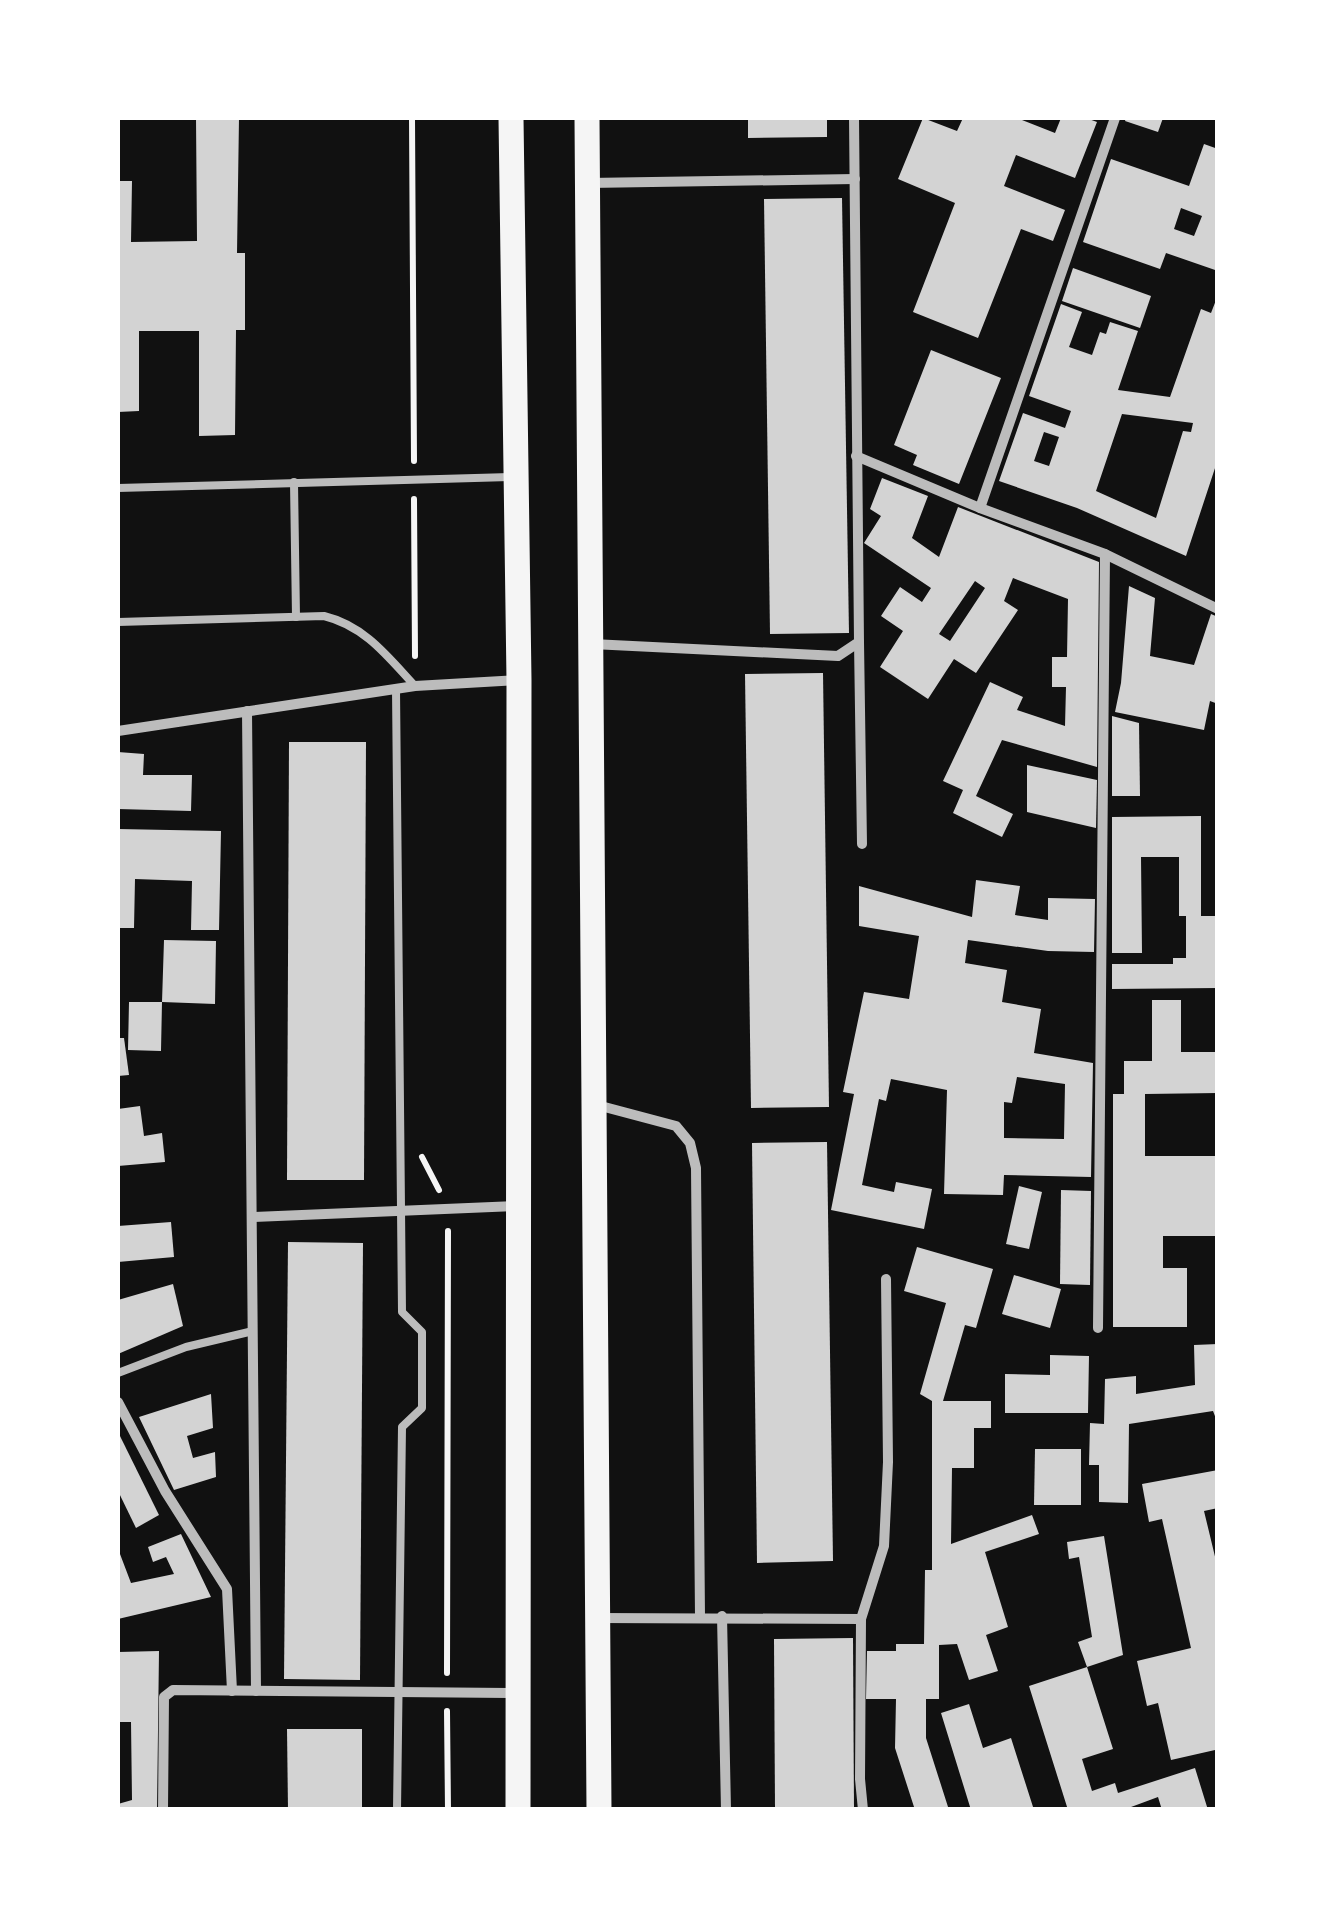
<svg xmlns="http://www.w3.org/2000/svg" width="1335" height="1927" viewBox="0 0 1335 1927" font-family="'Alegreya Sans',sans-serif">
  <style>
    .building { fill: #d3d3d3; fill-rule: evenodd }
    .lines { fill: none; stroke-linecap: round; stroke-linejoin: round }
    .path { stroke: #f5f5f5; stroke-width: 6 }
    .service { stroke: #bcbcbc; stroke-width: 8 }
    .minor { stroke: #bcbcbc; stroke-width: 10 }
    .primary { stroke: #f5f5f5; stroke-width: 25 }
  </style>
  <rect width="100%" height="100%" fill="#111"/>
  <g class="building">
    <polygon points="196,118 239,118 237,253 245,253 245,330 236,330 235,435 199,436 199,331 139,331 139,411 118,412 118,181 132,181 131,242 197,241"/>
    <polygon points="748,118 827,118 827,137 748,138"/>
    <polygon points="923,118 957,131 963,118 1023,118 1022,120 1055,133 1061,118 1086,118 1097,122 1075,178 1016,155 1004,186 1065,210 1053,241 1021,229 978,338 913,312 955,203 898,179"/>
    <polygon points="1126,118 1163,118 1158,132 1125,121"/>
    <path d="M 1204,144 L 1218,149 L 1218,271 L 1166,253 L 1160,269 L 1083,242 L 1111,159 L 1189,186 ZM 1181,208 L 1202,216 L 1194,236 L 1174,229 Z"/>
    <polygon points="842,198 849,633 770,634 764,199"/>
    <polygon points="1073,268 1151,296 1140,328 1062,301"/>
    <path d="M 1218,295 L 1218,459 L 1186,556 L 1077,508 L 999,481 L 1023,413 L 1065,428 L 1071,411 L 1029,396 L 1061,304 L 1082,312 L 1069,347 L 1092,355 L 1100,332 L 1106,334 L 1110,322 L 1138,331 L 1118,390 L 1170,397 L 1201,309 L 1211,313 ZM 1122,414 L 1193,423 L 1191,432 L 1183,431 L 1156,518 L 1096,491 ZM 1044,432 L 1059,437 L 1049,466 L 1034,461 Z"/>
    <polygon points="931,350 1001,378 959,484 913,465 917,455 894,445"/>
    <path d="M 882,478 L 928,496 L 912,538 L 939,557 L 958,507 L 1099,562 L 1097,767 L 1002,740 L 976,796 L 1013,814 L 1002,837 L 953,813 L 963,790 L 943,781 L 990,682 L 1023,697 L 1017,710 L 1065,726 L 1066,687 L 1052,687 L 1052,657 L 1067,657 L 1068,599 L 1013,578 L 1004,601 L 1018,610 L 976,673 L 954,659 L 928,699 L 880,667 L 903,631 L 881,616 L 900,587 L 922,602 L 931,588 L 864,543 L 881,516 L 870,509 ZM 975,581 L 985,588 L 950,641 L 939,634 Z"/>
    <polygon points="1129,586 1155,598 1150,656 1194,665 1211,614 1218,617 1218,704 1210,701 1204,730 1115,712 1121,683"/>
    <polygon points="823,673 829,1107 751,1108 745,674"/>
    <polygon points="1112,716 1139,723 1140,796 1112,796"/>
    <polygon points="289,742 366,742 364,1180 287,1180"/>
    <polygon points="118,752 144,754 143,775 192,775 191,811 118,809"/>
    <polygon points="1027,765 1097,780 1096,828 1027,812"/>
    <polygon points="1201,816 1201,916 1218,916 1218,988 1112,989 1112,964 1173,964 1173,958 1186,958 1186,916 1179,916 1179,857 1141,857 1142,953 1112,953 1112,817"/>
    <polygon points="118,829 221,831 219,930 191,930 192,881 135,879 134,928 118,928"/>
    <path d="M 976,880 L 1020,886 L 1015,915 L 1048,920 L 1048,898 L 1095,899 L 1094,952 L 1048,951 L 968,940 L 965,963 L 1007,970 L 1002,1002 L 1041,1009 L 1034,1053 L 1093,1063 L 1091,1177 L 1004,1175 L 1003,1195 L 944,1194 L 947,1090 L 891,1079 L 886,1101 L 879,1099 L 862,1185 L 894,1192 L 896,1182 L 932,1189 L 924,1229 L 831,1210 L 854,1094 L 843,1092 L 864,992 L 909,999 L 919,936 L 859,926 L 859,886 L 972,917 ZM 1017,1077 L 1065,1084 L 1064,1139 L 1004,1138 L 1004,1102 L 1012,1103 Z"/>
    <polygon points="164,940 216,941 215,1004 162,1002 161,1051 128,1050 129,1002 162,1002"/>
    <polygon points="1152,1000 1181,1000 1181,1052 1218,1052 1218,1093 1145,1094 1145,1156 1218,1156 1218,1236 1163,1236 1163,1268 1187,1268 1187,1327 1113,1327 1113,1094 1124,1094 1124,1061 1152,1061"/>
    <polygon points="118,1038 124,1038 129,1075 118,1076"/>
    <polygon points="140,1106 144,1136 162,1133 165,1162 118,1166 118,1109"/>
    <polygon points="827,1142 833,1561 757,1563 752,1143"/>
    <polygon points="1019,1186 1042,1192 1029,1249 1006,1244"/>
    <polygon points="1061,1190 1091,1191 1090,1285 1060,1284"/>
    <polygon points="171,1222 174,1257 118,1262 118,1226"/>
    <polygon points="288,1242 363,1243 360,1680 284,1679"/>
    <polygon points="917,1247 993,1269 976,1328 965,1325 943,1401 991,1401 991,1428 974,1428 974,1468 952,1468 951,1544 1032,1515 1039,1534 985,1552 1008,1627 986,1635 998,1671 969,1680 957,1644 939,1645 939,1699 926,1699 926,1738 949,1810 915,1810 895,1748 896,1699 866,1699 867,1651 896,1651 896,1644 924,1644 925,1570 932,1570 932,1401 920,1394 946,1303 904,1291"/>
    <polygon points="1014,1275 1061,1289 1050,1328 1002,1314"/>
    <polygon points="173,1284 183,1326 118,1354 118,1300"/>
    <polygon points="1218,1344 1218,1424 1213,1411 1129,1424 1128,1503 1099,1502 1099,1465 1089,1465 1090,1423 1104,1424 1105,1379 1136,1376 1136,1394 1195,1385 1194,1345"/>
    <polygon points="1050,1355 1089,1356 1088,1413 1005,1413 1005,1374 1050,1375"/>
    <polygon points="211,1394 213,1428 187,1436 193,1458 215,1452 216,1477 174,1490 139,1417"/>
    <polygon points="118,1432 159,1515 136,1528 118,1491"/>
    <polygon points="1035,1449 1081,1449 1081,1505 1034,1505"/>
    <polygon points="1218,1470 1218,1508 1204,1511 1218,1569 1218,1755 1215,1750 1171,1760 1158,1703 1147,1706 1137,1661 1191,1648 1162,1519 1149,1522 1142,1484"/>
    <polygon points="181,1534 211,1597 118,1619 118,1555 120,1554 131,1583 174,1574 166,1557 153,1562 148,1547"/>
    <polygon points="1104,1536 1123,1655 1087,1667 1078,1642 1092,1637 1079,1557 1069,1559 1067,1542"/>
    <polygon points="853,1638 854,1810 775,1810 774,1639"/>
    <polygon points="159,1651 157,1810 118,1810 118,1804 132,1800 131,1722 118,1722 118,1652"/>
    <polygon points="1087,1667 1113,1749 1082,1759 1092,1791 1115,1783 1118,1793 1195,1768 1208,1810 1162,1810 1158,1797 1123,1810 1068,1810 1029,1686"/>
    <polygon points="969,1704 983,1748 1011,1738 1034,1810 971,1810 941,1713"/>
    <polygon points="287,1729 362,1729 362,1810 288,1810"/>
  </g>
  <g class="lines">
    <g class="path">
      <polyline points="412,118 414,461"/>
      <polyline points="414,499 415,656"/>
      <polyline points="422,1157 439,1190"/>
      <polyline points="447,1673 448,1231"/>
      <polyline points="447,1711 448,1810"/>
    </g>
    <g class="service">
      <polyline points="294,482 296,617"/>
      <polyline points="118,488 512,477"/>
      <path d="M 118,622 L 324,616 C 365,626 388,657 415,686"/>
      <polyline points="396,689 402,1312 422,1332 422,1408 402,1427 397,1810"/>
      <polyline points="118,1373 186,1347 253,1331"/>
    </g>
    <g class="minor">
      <polyline points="588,183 855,179"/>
      <polyline points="856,456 980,508 1105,554 1218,609"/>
      <polyline points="980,508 1115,118"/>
      <polyline points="859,642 862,844"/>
      <polyline points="592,644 838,656 859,642 854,118"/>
      <polyline points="247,711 256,1691"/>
      <polyline points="118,731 415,686 518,680"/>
      <polyline points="597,1105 676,1126 690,1143 696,1168 700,1617"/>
      <polyline points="253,1217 516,1206"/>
      <polyline points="1098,1328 1105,554"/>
      <polyline points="118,1402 165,1491 227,1589 232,1691"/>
      <polyline points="722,1616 726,1810"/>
      <polyline points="598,1618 861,1619 860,1779 863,1810"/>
      <polyline points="861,1619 884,1546 888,1462 886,1279"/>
      <polyline points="163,1810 164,1697 173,1690 518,1693"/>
    </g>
    <g class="primary">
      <polyline points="511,118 519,680 518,1810"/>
      <polyline points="587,118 599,1810"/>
    </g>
  </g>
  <rect width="1335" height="1927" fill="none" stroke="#ffffff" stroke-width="240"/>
</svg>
